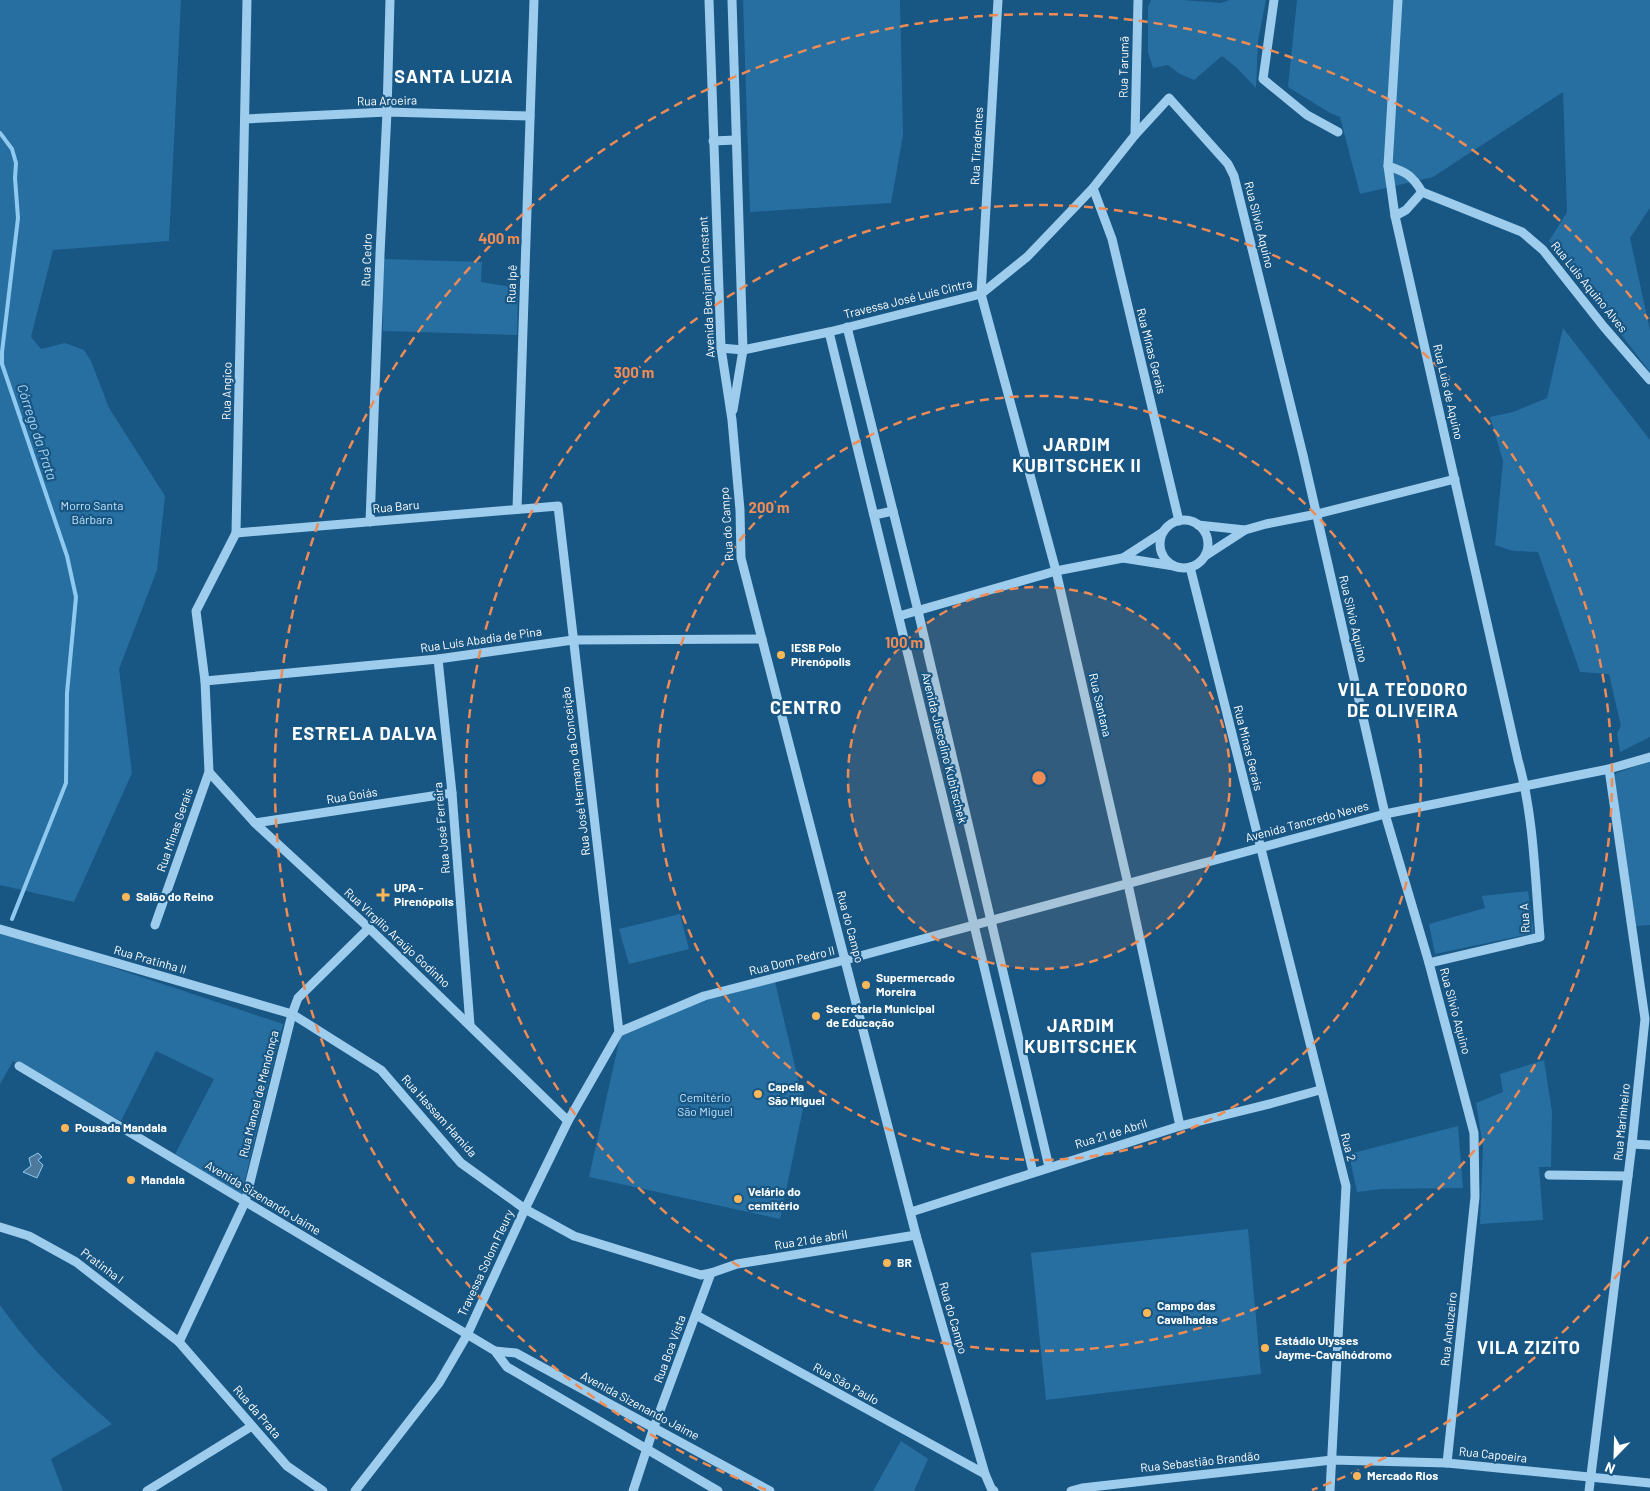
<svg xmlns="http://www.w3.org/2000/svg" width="1650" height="1491" viewBox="0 0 1650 1491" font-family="Barlow,sans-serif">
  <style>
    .green { fill: #276fa1 }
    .water { fill: #4d7a9c; stroke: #8fc9ef }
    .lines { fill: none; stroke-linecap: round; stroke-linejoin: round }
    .stream { stroke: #8fc9ef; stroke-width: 4 }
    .minor { stroke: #9dccec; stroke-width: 9 }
    .ring { fill: none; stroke: #ef8b55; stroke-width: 2.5; stroke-dasharray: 9 6 }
    .poi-dot { fill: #ffb758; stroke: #185684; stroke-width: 2 }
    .labels { text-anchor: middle; stroke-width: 4.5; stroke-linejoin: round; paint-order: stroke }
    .street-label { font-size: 12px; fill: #fff; stroke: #185684 }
    .park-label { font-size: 12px; fill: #c2e3f9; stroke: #185684 }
    .poi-label { font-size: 12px; font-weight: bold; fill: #fff; stroke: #185684; text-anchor: start }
    .water-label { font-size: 14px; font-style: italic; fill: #a8d5f4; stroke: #185684 }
    .district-label { font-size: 18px; font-weight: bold; letter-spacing: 1px; fill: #fff; stroke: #185684 }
    .centre { fill: #ef8b55; stroke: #185684; stroke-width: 2.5 }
    .ring-label { font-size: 15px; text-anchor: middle; font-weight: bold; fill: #ef8b55; stroke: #185684; stroke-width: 4.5; stroke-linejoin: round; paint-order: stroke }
  </style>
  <rect width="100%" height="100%" fill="#185684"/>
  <g class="green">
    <polygon points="0,0 181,0 169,241 53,250 31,337 41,349 65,343 84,350 91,361 109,408 165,496 157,570 119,669 132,773 74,902 0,885"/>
    <polygon points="743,0 900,0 903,135 891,203 750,212"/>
    <polygon points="1151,0 1182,0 1221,3 1229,0 1266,0 1258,41 1256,88 1237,68 1222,56 1194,80 1180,74 1168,65 1153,68 1148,52 1148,7"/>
    <polygon points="1297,0 1650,0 1650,208 1630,238 1650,330 1650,372 1549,241 1567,212 1563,92 1433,177 1360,194 1340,117 1330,113 1288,87"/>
    <polygon points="383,259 482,262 481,282 518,288 517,335 383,331"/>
    <polygon points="1563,328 1650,440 1650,737 1620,752 1617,733 1621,726 1609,674 1580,672 1538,552 1513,551 1495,545 1503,461 1490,417 1513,412 1547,398"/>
    <polygon points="1650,761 1650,925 1636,926 1614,774"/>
    <polygon points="1528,891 1534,933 1435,954 1429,924 1485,908 1482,896"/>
    <polygon points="680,914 689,949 629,964 619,929"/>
    <polygon points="0,932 66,952 283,1024 241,1196 175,1154 214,1079 156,1051 121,1121 13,1061 0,1084"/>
    <polygon points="775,982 804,1104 780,1219 589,1177 620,1037 705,999"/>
    <polygon points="1544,1060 1552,1112 1551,1167 1539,1167 1543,1220 1480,1224 1483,1147 1476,1103 1503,1092 1500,1074"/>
    <polygon points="1458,1126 1463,1188 1382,1189 1357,1192 1349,1154"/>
    <polygon points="1248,1229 1261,1374 1046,1400 1031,1253"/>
    <path d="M 0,1305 C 31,1350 71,1388 112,1424 L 51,1459 L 63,1491 L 0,1491 Z"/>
    <polygon points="901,1441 928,1459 914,1491 873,1491"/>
  </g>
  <polygon class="water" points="38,1153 42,1157 38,1160 43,1165 37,1178 23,1172 31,1166 29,1158"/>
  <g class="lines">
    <polyline class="stream" points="0,133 12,149 16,163 15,178 18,218 2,352 2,364 67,556 76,597 67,693 66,783 12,919"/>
    <g class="minor">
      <polyline points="709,0 721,348 732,420 740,510 741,558 916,1235 985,1474 991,1488 994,1491"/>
      <polyline points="732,0 743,350 733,410"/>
      <polyline points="998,0 981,294 1056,571 1128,884 1180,1126"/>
      <polyline points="1274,0 1263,79 1307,115 1338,132"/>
      <path d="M 1398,0 L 1388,166 L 1395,216 L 1518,760 C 1534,816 1535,879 1540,937 L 1429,963"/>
      <polyline points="245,119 387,112 530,116"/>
      <polyline points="1135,135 1138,0"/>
      <polyline points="713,141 736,140"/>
      <path d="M 1388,166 C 1406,172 1412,175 1422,192"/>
      <polyline points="1093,188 1112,239 1179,521"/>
      <polyline points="1395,216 1406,210 1422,192 1522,232 1543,250 1604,327 1650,380"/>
      <polyline points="847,327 918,611 1049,1167"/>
      <polyline points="829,332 974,925 1033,1172"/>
      <polyline points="721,348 743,350 829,332 981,294 1027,257 1093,188 1135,135 1169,98 1228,164 1234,176 1303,455 1385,814 1429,963 1474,1133 1475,1197 1447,1463"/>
      <polyline points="517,509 534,0"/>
      <polyline points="874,515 893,511"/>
      <circle cx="1184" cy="544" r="24"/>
      <polyline points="370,522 380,254 387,112 390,0"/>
      <polyline points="1198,525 1245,530"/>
      <polyline points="236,533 558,506 619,1032"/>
      <polyline points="1205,556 1245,530 1266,524 1317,514 1455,479"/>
      <polyline points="1123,558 1163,532"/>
      <polyline points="1190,567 1346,1186 1330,1491"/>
      <polyline points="899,616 1056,571 1123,558 1174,566"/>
      <polyline points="438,659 452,793 470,1025"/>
      <polyline points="205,681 438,659 573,640 762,639"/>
      <polyline points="209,772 255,823 369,928 568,1121"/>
      <polyline points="255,823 452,793"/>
      <polyline points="155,925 209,772 205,681 196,611 236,533 247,0"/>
      <polyline points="0,929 292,1014 381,1070 461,1163 525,1209 574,1236 701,1275 711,1273 737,1264 916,1235"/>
      <polyline points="619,1032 704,996 845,960 1385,814 1609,769 1650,757"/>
      <polyline points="19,1066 495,1351 507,1367 718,1491"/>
      <polyline points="1632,1144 1650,1145"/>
      <polyline points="1549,1175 1628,1176"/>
      <polyline points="911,1212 1180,1126 1273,1103 1320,1090"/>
      <polyline points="0,1227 29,1236 76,1262 179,1342 287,1466 323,1491"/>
      <polyline points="696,1315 985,1474"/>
      <polyline points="179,1342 245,1202 292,1014 298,998 369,928"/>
      <polyline points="495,1351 516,1353 770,1491"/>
      <polyline points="147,1491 252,1426"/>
      <polyline points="355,1491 439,1383 467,1335 525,1209 568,1121 619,1032"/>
      <polyline points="633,1491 654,1427 711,1273"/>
      <polyline points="1071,1491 1082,1488 1332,1460 1447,1463 1650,1483"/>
      <polyline points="1589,1491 1632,1144 1645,1019 1609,769"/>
    </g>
  </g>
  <circle cx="1039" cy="778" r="191" fill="#ef8b55" fill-opacity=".12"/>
  <g class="ring">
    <circle cx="1039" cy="778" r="191"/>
    <circle cx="1039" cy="778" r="382"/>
    <circle cx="1039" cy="778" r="573"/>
    <path d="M1648 1237A763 763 0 0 1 1312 1490M766 1490A763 763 0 1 1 1648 319"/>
  </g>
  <g class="poi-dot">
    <circle cx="781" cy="655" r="5"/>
    <path d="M380.5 887.5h5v5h5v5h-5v5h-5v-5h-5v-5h5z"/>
    <circle cx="126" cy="897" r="5"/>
    <circle cx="866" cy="985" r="5"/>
    <circle cx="816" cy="1016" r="5"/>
    <circle cx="758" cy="1094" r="5"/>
    <circle cx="65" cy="1128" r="5"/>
    <circle cx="131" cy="1180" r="5"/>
    <circle cx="738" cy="1199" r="5"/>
    <circle cx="887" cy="1263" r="5"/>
    <circle cx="1147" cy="1313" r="5"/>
    <circle cx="1265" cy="1348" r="5"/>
    <circle cx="1357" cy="1476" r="5"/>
  </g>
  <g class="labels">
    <g class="street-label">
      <text transform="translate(1124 67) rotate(-89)" y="4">Rua Tarumã</text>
      <text transform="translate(387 101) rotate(-1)" y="4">Rua Aroeira</text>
      <text transform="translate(977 146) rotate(-87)" y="4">Rua Tiradentes</text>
      <text transform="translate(1259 225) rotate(76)" y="4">Rua Silvio Aquino</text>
      <text transform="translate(367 260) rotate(-88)" y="4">Rua Cedro</text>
      <text transform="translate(512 284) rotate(-88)" y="4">Rua Ipê</text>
      <text transform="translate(707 287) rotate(-93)" y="4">Avenida Benjamin Constant</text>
      <text transform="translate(1589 287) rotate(51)" y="4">Rua Luis Aquino Alves</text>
      <text transform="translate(908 299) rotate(-14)" y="4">Travessa José Luís Cintra</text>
      <text transform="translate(1151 351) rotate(76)" y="4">Rua Minas Gerais</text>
      <text transform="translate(227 391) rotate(-89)" y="4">Rua Angico</text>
      <text transform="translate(1448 392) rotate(77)" y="4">Rua Luís de Aquino</text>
      <text transform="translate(396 507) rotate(-5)" y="4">Rua Baru</text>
      <text transform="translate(727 524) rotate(-94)" y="4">Rua do Campo</text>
      <text transform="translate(1353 619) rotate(77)" y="4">Rua Silvio Aquino</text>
      <text transform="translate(481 640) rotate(-8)" y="4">Rua Luís Abadia de Pina</text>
      <text transform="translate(1100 705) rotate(77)" y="4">Rua Santana</text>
      <text transform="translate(944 748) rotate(76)" y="4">Avenida Juscelino Kubitschek</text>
      <text transform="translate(1248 748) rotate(76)" y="4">Rua Minas Gerais</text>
      <text transform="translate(576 771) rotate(-97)" y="4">Rua José Hermano da Conceição</text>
      <text transform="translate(352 796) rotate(-9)" y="4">Rua Goiás</text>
      <text transform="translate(1307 822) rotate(-15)" y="4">Avenida Tancredo Neves</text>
      <text transform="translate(442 828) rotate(-95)" y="4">Rua José Ferreira</text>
      <text transform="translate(175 830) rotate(-71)" y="4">Rua Minas Gerais</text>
      <text transform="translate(1525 918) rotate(-93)" y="4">Rua A</text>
      <text transform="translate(850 927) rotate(75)" y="4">Rua do Campo</text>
      <text transform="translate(397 938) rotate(43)" y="4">Rua Virgílio Araújo Godinho</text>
      <text transform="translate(150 960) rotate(16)" y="4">Rua Pratinha II</text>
      <text transform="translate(792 961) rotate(-14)" y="4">Rua Dom Pedro II</text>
      <text transform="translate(1455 1011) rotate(75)" y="4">Rua Silvio Aquino</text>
      <text transform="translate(259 1094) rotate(-76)" y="4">Rua Manoel de Mendonça</text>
      <text transform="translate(439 1116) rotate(48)" y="4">Rua Hassam Hamida</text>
      <text transform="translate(1622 1122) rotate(-84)" y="4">Rua Marinheiro</text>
      <text transform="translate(1111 1134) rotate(-17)" y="4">Rua 21 de Abril</text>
      <text transform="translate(1348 1147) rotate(75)" y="4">Rua 2</text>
      <text transform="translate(263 1198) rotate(31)" y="4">Avenida Sizenando Jaime</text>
      <text transform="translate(811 1240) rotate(-9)" y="4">Rua 21 de abril</text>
      <text transform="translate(486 1263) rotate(-65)" y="4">Travessa Solom Fleury</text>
      <text transform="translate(102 1266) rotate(37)" y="4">Pratinha I</text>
      <text transform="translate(953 1318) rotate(74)" y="4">Rua do Campo</text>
      <text transform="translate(1449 1329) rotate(-84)" y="4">Rua Anduzeiro</text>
      <text transform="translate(670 1349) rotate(-70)" y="4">Rua Boa Vista</text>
      <text transform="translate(846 1384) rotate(29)" y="4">Rua São Paulo</text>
      <text transform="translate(640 1406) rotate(28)" y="4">Avenida Sizenando Jaime</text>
      <text transform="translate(257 1412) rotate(49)" y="4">Rua da Prata</text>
      <text transform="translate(1493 1455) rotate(6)" y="4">Rua Capoeira</text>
      <text transform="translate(1200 1462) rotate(-6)" y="4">Rua Sebastião Brandão</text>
    </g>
    <g class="park-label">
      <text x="92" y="510">Morro Santa<tspan x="92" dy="14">Bárbara</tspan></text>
      <text x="705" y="1102">Cemitério<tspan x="705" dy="14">São Miguel</tspan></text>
    </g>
    <g class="poi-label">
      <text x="791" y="652">IESB Polo<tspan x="791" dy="14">Pirenópolis</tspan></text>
      <text x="394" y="892">UPA -<tspan x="394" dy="14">Pirenópolis</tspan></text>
      <text x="136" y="901">Salão do Reino</text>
      <text x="876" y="982">Supermercado<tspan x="876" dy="14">Moreira</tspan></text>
      <text x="826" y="1013">Secretaria Municipal<tspan x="826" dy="14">de Educação</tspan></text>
      <text x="768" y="1091">Capela<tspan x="768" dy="14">São Miguel</tspan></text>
      <text x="75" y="1132">Pousada Mandala</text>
      <text x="141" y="1184">Mandala</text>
      <text x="748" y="1196">Velário do<tspan x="748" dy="14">cemitério</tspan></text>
      <text x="897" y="1267">BR</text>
      <text x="1157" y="1310">Campo das<tspan x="1157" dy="14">Cavalhadas</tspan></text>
      <text x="1275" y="1345">Estádio Ulysses<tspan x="1275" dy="14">Jayme-Cavalhódromo</tspan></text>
      <text x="1367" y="1480">Mercado Rios</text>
    </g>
    <g class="water-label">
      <text transform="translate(37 432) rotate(72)" y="5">Córrego da Prata</text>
    </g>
    <g class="district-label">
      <text x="454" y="83">SANTA LUZIA</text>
      <text x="1077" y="451">JARDIM<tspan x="1077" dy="21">KUBITSCHEK II</tspan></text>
      <text x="1403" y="696">VILA TEODORO<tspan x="1403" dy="21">DE OLIVEIRA</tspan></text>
      <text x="806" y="714">CENTRO</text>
      <text x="365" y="740">ESTRELA DALVA</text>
      <text x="1081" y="1032">JARDIM<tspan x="1081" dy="21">KUBITSCHEK</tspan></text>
      <text x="1529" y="1354">VILA ZIZITO</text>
    </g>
  </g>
  <circle cx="1039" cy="778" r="8" class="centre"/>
  <g class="ring-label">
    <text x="499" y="244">400 m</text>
    <text x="634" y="378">300 m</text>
    <text x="769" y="513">200 m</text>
    <text x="904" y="648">100 m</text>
  </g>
  <g transform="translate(1615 1456) rotate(203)" stroke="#185684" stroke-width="4" paint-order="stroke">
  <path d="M0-4L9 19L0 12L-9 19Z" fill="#ffffff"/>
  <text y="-8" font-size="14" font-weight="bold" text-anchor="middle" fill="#ffffff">N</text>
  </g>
</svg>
